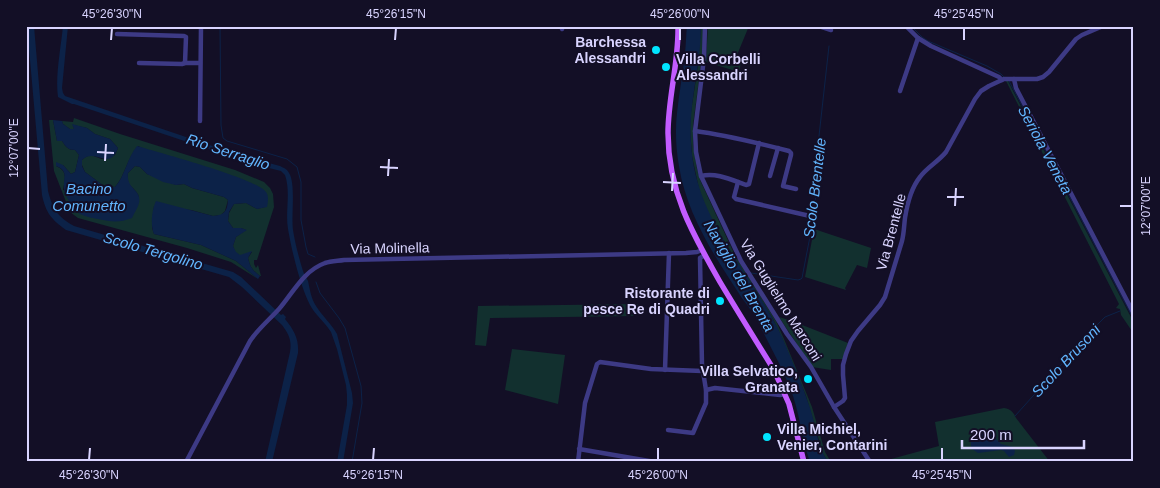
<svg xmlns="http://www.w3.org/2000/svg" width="1160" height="488" viewBox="0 0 1160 488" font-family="Arial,sans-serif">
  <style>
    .green { fill: #12302f }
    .water { fill: #0c2248 }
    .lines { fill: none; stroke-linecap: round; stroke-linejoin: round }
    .stream { stroke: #0c2248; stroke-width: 1 }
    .minor { stroke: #3d3a85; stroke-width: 4.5 }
    .major { stroke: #c25bff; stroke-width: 5.5 }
    .ticks { fill: none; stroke: #d9d4ff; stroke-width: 2 }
    .poi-dot { fill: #00e5ff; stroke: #130f26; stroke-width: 2 }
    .labels { text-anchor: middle; stroke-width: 4; stroke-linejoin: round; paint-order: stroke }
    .poi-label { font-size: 14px; font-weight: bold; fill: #d9d4ff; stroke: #130f26; text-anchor: end }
    .street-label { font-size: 14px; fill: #d9d4ff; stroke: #130f26 }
    .water-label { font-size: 15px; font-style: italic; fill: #62b6ff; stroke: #130f26 }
    .neatline { fill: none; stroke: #d9d4ff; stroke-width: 2 }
    .ticks-label { font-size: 12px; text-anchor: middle; fill: #d9d4ff }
  </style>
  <rect width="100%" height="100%" fill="#130f26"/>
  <g class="green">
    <polygon points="701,26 704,26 702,57 693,125 693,144 697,169 701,182 732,249 739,262 776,321 784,339 812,407 825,452 831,462 828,462 823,454 806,396 782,338 773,319 718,232 707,212 699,189 692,156 690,128 691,112 698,65"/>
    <polygon points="708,26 749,26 737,55 741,63 739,72 706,62"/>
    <polygon points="1006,81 1008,81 1012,89 1134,323 1134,334 1121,315 1120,309 1116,308 1119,304"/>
    <path d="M 74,118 L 120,134 L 235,170 L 264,182 L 270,188 L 273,194 L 274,207 L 257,260 L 254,260 L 254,264 L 256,268 L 258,265 L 261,276 L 260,276 C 253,271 250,267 248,258 L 252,252 L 240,256 L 235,252 L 233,246 L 236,237 L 246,230 L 241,228 L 233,228 L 228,221 L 229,213 L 234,204 L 246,203 L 257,209 L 265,207 L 138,146 C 127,158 125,176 115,187 L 104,186 L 85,172 L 82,165 L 82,160 C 91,152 93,157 102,159 C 106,159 111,156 115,155 L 118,148 L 110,139 L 95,134 L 87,128 L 73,125 L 74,129 L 70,129 L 63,124 L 62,121 L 73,122 Z"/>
    <path d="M 49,120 L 53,120 L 57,141 L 62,141 C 66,147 68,150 75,150 L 79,155 L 75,172 L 71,174 L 63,165 L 56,166 C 68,171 65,179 63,190 L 139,202 C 139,199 139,195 137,193 C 131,184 126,186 128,173 L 135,166 L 140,167 L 147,174 L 176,185 L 184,184 L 192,188 L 224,197 L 228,200 L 225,211 L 221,215 L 213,216 L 191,210 L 154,206 L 152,228 L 154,234 L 201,245 L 236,261 L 258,279 L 231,262 L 187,248 L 78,218 L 70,212 L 54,171 Z"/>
    <polygon points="814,229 871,248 867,268 857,265 845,288 846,290 805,277"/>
    <polygon points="638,304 637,316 490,318 486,346 475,345 478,306"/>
    <polygon points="779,317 792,321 848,343 843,359 831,359 831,370 812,367"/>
    <polygon points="512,349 565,355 558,404 505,390"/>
    <path d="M 1004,408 C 1011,409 1014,413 1016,418 L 1050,462 L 880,462 L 939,446 L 935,422 Z"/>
  </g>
  <g class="water">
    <path d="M 27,26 L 34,26 L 48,191 C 53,210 57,216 74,226 L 233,272 L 241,277 L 281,315 L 283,314 L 286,317 L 285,319 C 294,330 299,339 298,353 L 272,462 L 265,462 L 290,352 C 292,341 289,334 282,325 L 242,287 L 229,277 L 66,230 C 51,219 46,213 42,195 Z"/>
    <path d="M 63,26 L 68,26 L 62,88 L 63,93 L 65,96 L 239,155 L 280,166 C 284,168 287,169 289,173 C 296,184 291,215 293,230 C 295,243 299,258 303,271 C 304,274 306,277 308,281 C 310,290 311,298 316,306 C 322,316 331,323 337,334 L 352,393 L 353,403 L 343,462 L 337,462 L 347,405 L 347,395 L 346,385 L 337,349 L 331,332 C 325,322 315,315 310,305 C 300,285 292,252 288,229 C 285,212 291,192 285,175 L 281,171 L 253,164 L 74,104 L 72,104 L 58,97 C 55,76 61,47 63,26 Z"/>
    <path d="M 687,26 L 701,26 C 701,66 688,104 691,143 C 695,221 751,271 782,337 C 792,360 802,384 810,408 C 816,426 817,446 828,462 L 810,462 C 802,440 800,417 793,396 C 784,370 769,345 757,320 C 752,310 744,302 738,292 C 713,254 686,212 679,166 C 676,149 675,130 677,113 C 679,93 683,73 685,53 C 686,44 686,35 687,26 Z"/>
    <path d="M 53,120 L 62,121 L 63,124 L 70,129 L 74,129 L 72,124 L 87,128 L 95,134 L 110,139 L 118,148 C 109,172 96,147 82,160 L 82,166 L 85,172 L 104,186 L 115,187 C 125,176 127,158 137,146 C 157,152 258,179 266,192 C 269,196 268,202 267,207 L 257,209 L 246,203 L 234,204 L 229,212 L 228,221 L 233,228 L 241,228 L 247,230 L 236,237 L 233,246 L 236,252 L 240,255 L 252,251 L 248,258 C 250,267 253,271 260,276 L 258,279 L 236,261 L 201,245 L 154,234 C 150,225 152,209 156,201 L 213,216 C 225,215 227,211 228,200 L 224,197 L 192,188 L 184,184 L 176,185 L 163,182 L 147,174 L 140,167 L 135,166 L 128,173 C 126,190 142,189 139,203 C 138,208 134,213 132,218 C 119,223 112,222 98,219 C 83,216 75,215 68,199 C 66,196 64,192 64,188 C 63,177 69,171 56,166 L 56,162 L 63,165 L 71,174 L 75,172 L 79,155 L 75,150 C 68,150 66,147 62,141 L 57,141 Z"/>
    <path d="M 978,433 L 991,434 L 1001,444 L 1013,447 L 1015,451 L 1014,455 L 1009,457 L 1004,451 L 1001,450 L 978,453 L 972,449 C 970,444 971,441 973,436 Z"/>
  </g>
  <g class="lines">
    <g class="stream">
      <polyline points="220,26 221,125 223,138 227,141 287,159 297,167 301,182 301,220 306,247 308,254 315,257"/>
      <polyline points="911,26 922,37 928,41 987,66 1001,74 1004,77"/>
      <polyline points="1009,81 1134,320"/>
      <polyline points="751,273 798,280 801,279 802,278 812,226 815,208 819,136 829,46"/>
      <polyline points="316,282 320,293 339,318 345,328 361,386 362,403 352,462"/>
      <polyline points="1133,305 1134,305"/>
      <polyline points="1015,416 1096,326 1105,317 1120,311"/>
    </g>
    <g class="minor">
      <polyline points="705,26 704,58 695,131 696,152 701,176 741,261 787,334 811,367 834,407 870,462"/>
      <polyline points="819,26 831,30"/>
      <polyline points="906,26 918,38 931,46 999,77 1002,80"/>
      <polyline points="562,29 563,26"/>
      <polyline points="117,34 184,36 186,37 185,63"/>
      <polyline points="139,63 182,64 185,63 200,63"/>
      <polyline points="1014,79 1016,88 1134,314"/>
      <polyline points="900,91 918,38"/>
      <polyline points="200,121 201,26"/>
      <path d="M 695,131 C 727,135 758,143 789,151 L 791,153 L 791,155 L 783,186 L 796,189"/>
      <path d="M 701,176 C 716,172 732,180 746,185 L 749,184 L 759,143"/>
      <polyline points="770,176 778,148"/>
      <polyline points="738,182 734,197 736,199 810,216"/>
      <polyline points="705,255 700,258 702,365 706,390 715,388 780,395 785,394"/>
      <polyline points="665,370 669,253"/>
      <path d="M 834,407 L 843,401 L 845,398 L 843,375 L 843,365 L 846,354 L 851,341 L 858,331 L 880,305 L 885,297 L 902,241 C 904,233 904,226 905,218 C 907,205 912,187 920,177 C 927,167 938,162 946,152 L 975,99 L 981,91 L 989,86 L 1004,79 L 1037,79 L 1043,77 L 1049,72 L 1076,39 L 1082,35 L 1103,26"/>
      <polyline points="668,430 693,433 706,403 706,390"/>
      <polyline points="579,449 655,462"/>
      <path d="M 186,462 L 250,341 C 258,329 269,320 279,309 C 293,293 303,271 325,263 C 331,261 338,261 344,260 L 686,253 L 697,252 L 702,250"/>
      <polyline points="578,462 585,403 597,364 600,362 651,369 702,371"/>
    </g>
    <path class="major" d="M 678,26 C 679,62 668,97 668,133 C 668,191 692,233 720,282 C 738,312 756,341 774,370 L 789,404 L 804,462"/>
  </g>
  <path class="ticks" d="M 111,40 L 112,28M 395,40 L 396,28M 680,40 L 680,28M 964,40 L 964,28M 28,148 L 40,149M 97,152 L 114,153M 105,161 L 106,144M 380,167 L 398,168M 388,176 L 389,159M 663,182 L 681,183M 672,191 L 673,173M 947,197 L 964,197M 955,206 L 956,188M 1120,206 L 1132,206M 89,460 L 90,448M 373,460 L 374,448M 658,460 L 658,448M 942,460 L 942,448"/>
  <g class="poi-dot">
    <circle cx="656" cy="50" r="5"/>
    <circle cx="666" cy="67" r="5"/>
    <circle cx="720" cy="301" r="5"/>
    <circle cx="808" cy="379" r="5"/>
    <circle cx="767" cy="437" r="5"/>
  </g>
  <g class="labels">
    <g class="poi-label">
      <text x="646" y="47">Barchessa<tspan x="646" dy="16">Alessandri</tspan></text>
      <text x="676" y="64" text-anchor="start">Villa Corbelli<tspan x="676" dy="16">Alessandri</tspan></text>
      <text x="710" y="298">Ristorante di<tspan x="710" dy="16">pesce Re di Quadri</tspan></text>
      <text x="798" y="376">Villa Selvatico,<tspan x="798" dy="16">Granata</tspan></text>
      <text x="777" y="434" text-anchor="start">Villa Michiel,<tspan x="777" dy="16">Venier, Contarini</tspan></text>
    </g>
    <g class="street-label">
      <text transform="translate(891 232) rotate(-75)" y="5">Via Brentelle</text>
      <text transform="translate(390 248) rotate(-1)" y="5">Via Molinella</text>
      <text transform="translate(781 300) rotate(58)" y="5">Via Guglielmo Marconi</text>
    </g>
    <g class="water-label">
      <text transform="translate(1045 150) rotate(62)" y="5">Seriola Veneta</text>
      <text transform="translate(228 152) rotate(18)" y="5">Rio Serraglio</text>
      <text transform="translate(815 188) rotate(-83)" y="5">Scolo Brentelle</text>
      <text x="89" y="194">Bacino<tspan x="89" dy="17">Comunetto</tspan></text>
      <text transform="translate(153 251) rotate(16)" y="5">Scolo Tergolino</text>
      <text transform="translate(739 276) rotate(60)" y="5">Naviglio del Brenta</text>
      <text transform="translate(1066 361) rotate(-47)" y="5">Scolo Brusoni</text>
    </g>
  </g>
  <rect width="1160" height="488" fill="none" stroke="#130f26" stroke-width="55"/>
  <path d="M962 440v8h122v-8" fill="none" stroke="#d9d4ff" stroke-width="2.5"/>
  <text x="970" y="440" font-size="15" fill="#d9d4ff" stroke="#130f26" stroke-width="4" paint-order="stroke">200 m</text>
  <rect x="28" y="28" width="1104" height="432" class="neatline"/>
  <g class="ticks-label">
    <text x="112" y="18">45°26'30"N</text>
    <text x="396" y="18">45°26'15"N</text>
    <text x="680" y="18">45°26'00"N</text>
    <text x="964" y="18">45°25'45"N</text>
    <text transform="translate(14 148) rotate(-90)" y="4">12°07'00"E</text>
    <text transform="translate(1146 206) rotate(-90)" y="4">12°07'00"E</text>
    <text x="89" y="479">45°26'30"N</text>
    <text x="373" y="479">45°26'15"N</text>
    <text x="658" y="479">45°26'00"N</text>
    <text x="942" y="479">45°25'45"N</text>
  </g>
</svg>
